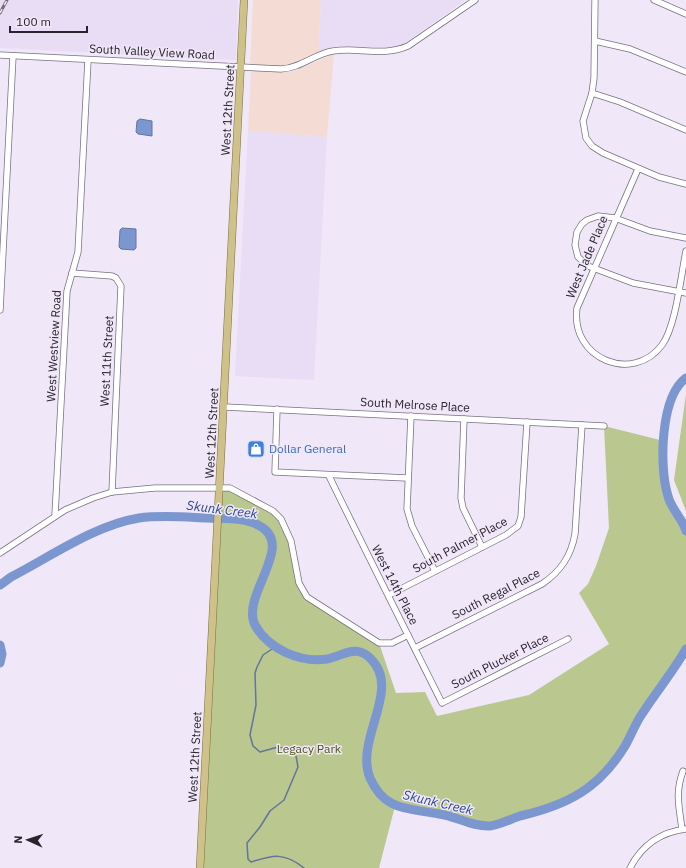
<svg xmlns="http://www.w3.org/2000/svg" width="686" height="868" viewBox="0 0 686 868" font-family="'IBM Plex Sans',sans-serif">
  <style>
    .commercial { fill: #f4dbd4 }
    .built { fill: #e9dcf5 }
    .green { fill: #bac78f }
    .water { fill: #7c97cf; stroke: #63749e }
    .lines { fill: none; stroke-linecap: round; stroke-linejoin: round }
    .stream { stroke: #63749e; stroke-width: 1.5 }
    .river { stroke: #7c97cf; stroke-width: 9 }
    .minor-casing { stroke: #787080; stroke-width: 7 }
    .major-casing { stroke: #7e6f36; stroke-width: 8 }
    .minor { stroke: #fff; stroke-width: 5.5 }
    .major { stroke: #cec18a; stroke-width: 7 }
    .rail-casing { stroke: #726c77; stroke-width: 3 }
    .rail { stroke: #f0e7f9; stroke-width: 1.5; stroke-dasharray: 4.5; stroke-linecap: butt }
    .labels { text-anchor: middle; stroke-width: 3; stroke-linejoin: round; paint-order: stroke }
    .street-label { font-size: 12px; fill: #28242b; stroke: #f0e7f9 }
    .shop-label { font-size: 12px; fill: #366cbe; stroke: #f0e7f9; text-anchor: start }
    .park-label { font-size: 12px; fill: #4a5608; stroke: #f0e7f9 }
    .water-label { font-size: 13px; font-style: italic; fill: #28458a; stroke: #f0e7f9 }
  </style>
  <rect width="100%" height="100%" fill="#f0e7f9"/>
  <g class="commercial">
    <polygon points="253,0 321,0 319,45 322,52 288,67 250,65"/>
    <polygon points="334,54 327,137 248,131 251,71 291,72"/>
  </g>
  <g class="built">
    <polygon points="0,0 238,0 236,60 0,48"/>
    <polygon points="321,0 466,0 402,45 392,48 336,46 322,52 319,45"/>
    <polygon points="248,131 327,137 314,380 235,376"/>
  </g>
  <g class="green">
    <polygon points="686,394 686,511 674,480"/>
    <polygon points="604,426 664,441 663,475 668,497 686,531 686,649 640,717 625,747 607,772 592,786 567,802 541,812 517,817 490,826 464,821 443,814 395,806 379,868 200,868 220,488 237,491 273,511 283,522 302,589 317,605 379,643 396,693 425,692 437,716 529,695 609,644 579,593 588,584 596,566 609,528"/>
  </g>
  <g class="water">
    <polygon points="140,119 152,121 152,136 138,134 136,132 137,121"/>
    <polygon points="122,228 136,229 136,248 134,250 121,249 119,247 120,230"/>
  </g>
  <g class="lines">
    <path class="stream" d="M 275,647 L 263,655 L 257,667 L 255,673 L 256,705 L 250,735 L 253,746 L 260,752 L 278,747 L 289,749 L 296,756 L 298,767 L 284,800 L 270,811 L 260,827 L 247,843 L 248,859 L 251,862 C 273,855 284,852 304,868"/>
    <g class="river">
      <path d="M 686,378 C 660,397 659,468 668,496 C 671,509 683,519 686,531"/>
      <path d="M 0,585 L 11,577 C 50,557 95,525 139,518 C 161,515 184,517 207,518 C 223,519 244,517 258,525 C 298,544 240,595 255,625 C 268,649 300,663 327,659 C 343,656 355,644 370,658 C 403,689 354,739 370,778 C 385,812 409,808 439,814 C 456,816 472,827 490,826 C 500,825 510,819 520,816 C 567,805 599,789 625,746 C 631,736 635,724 642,714 C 656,692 673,672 686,649"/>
      <polyline points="0,645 2,654 0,663"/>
    </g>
    <defs>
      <g id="minor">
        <polyline points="595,0 594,78 592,93 583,121 586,138 592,146 603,153 659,177 686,184"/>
        <polyline points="654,0 686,14"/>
        <polyline points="595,41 630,49 686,72"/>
        <path d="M 0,55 L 281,69 C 301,68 314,54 333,51 C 359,47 383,57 408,46 L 475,0"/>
        <polyline points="592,93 620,102 686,130"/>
        <path d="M 638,169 L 577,308 C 570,359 633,384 662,345 C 676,326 681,275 686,251"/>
        <polyline points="686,238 650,231 615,218 598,216 587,220 582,224 577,232 575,245 578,257 588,266 633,283 686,293"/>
        <polyline points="72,273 112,276 116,278 121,286 112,492"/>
        <polyline points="0,310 13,56"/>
        <polyline points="224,407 604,426"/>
        <polyline points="277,409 275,472 407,478"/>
        <polyline points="411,416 407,509 412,526 435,571"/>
        <polyline points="464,419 461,498 463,508 482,547"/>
        <path d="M 329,476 C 366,552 404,627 442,703 L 568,639"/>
        <polyline points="55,515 67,291 78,252 88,60"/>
        <polyline points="0,553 65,510 93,498 112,492 155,488 230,488 273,511 281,519 291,541 299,583 307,597 379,643 392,643 408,635"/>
        <polyline points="389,595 506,535 518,526 521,517 527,422"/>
        <path d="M 415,648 L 542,584 C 560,572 571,557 575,534 L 582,425"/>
        <path d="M 682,829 C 679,806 675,793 683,771"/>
        <path d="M 630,868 C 642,845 661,832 686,829"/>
      </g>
      <polyline id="major" points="200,868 244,0"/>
    </defs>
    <use href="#minor" class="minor-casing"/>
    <use href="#major" class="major-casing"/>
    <use href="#minor" class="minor"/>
    <use href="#major" class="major"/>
    <defs>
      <polyline id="rail" points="0,13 7,0"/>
    </defs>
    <use href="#rail" class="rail-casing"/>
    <use href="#rail" class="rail"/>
  </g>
  <defs>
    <symbol id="shop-square" viewBox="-11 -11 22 22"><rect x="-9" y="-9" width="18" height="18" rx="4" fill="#3f7fe0" stroke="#f0e7f9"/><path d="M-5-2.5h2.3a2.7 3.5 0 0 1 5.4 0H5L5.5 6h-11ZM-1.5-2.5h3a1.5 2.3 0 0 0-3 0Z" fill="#fff"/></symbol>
  </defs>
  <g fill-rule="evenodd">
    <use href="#shop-square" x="246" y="439" width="20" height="20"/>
  </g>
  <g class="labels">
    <g class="street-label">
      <text transform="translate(152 52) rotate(3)" y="4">South Valley View Road</text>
      <text transform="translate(228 110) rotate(-87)" y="4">West 12th Street</text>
      <text transform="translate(587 257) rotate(-67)" y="4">West Jade Place</text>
      <text transform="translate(54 346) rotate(-87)" y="4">West Westview Road</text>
      <text transform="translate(107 361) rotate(-87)" y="4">West 11th Street</text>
      <text transform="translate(415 405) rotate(3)" y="4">South Melrose Place</text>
      <text transform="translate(212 433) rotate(-87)" y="4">West 12th Street</text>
      <text transform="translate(460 545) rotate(-28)" y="4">South Palmer Place</text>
      <text transform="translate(395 585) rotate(63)" y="4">West 14th Place</text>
      <text transform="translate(496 594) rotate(-27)" y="4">South Regal Place</text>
      <text transform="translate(500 661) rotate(-27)" y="4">South Plucker Place</text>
      <text transform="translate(195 757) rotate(-87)" y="4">West 12th Street</text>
    </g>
    <g class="shop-label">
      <text x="269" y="453">Dollar General</text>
    </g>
    <g class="park-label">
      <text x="309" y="753">Legacy Park</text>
    </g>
    <g class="water-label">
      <text transform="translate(222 509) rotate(7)" y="5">Skunk Creek</text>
      <text transform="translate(438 802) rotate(13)" y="5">Skunk Creek</text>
    </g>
  </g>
  <g transform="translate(28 840) rotate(273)" stroke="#f0e7f9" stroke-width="3" paint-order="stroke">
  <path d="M0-3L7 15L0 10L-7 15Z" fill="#28242b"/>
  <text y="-6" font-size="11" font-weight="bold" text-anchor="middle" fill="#28242b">N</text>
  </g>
  <path d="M10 26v6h77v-6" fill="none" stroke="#28242b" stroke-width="2"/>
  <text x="16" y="26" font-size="12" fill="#28242b" stroke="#f0e7f9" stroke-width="3" paint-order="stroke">100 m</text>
</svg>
